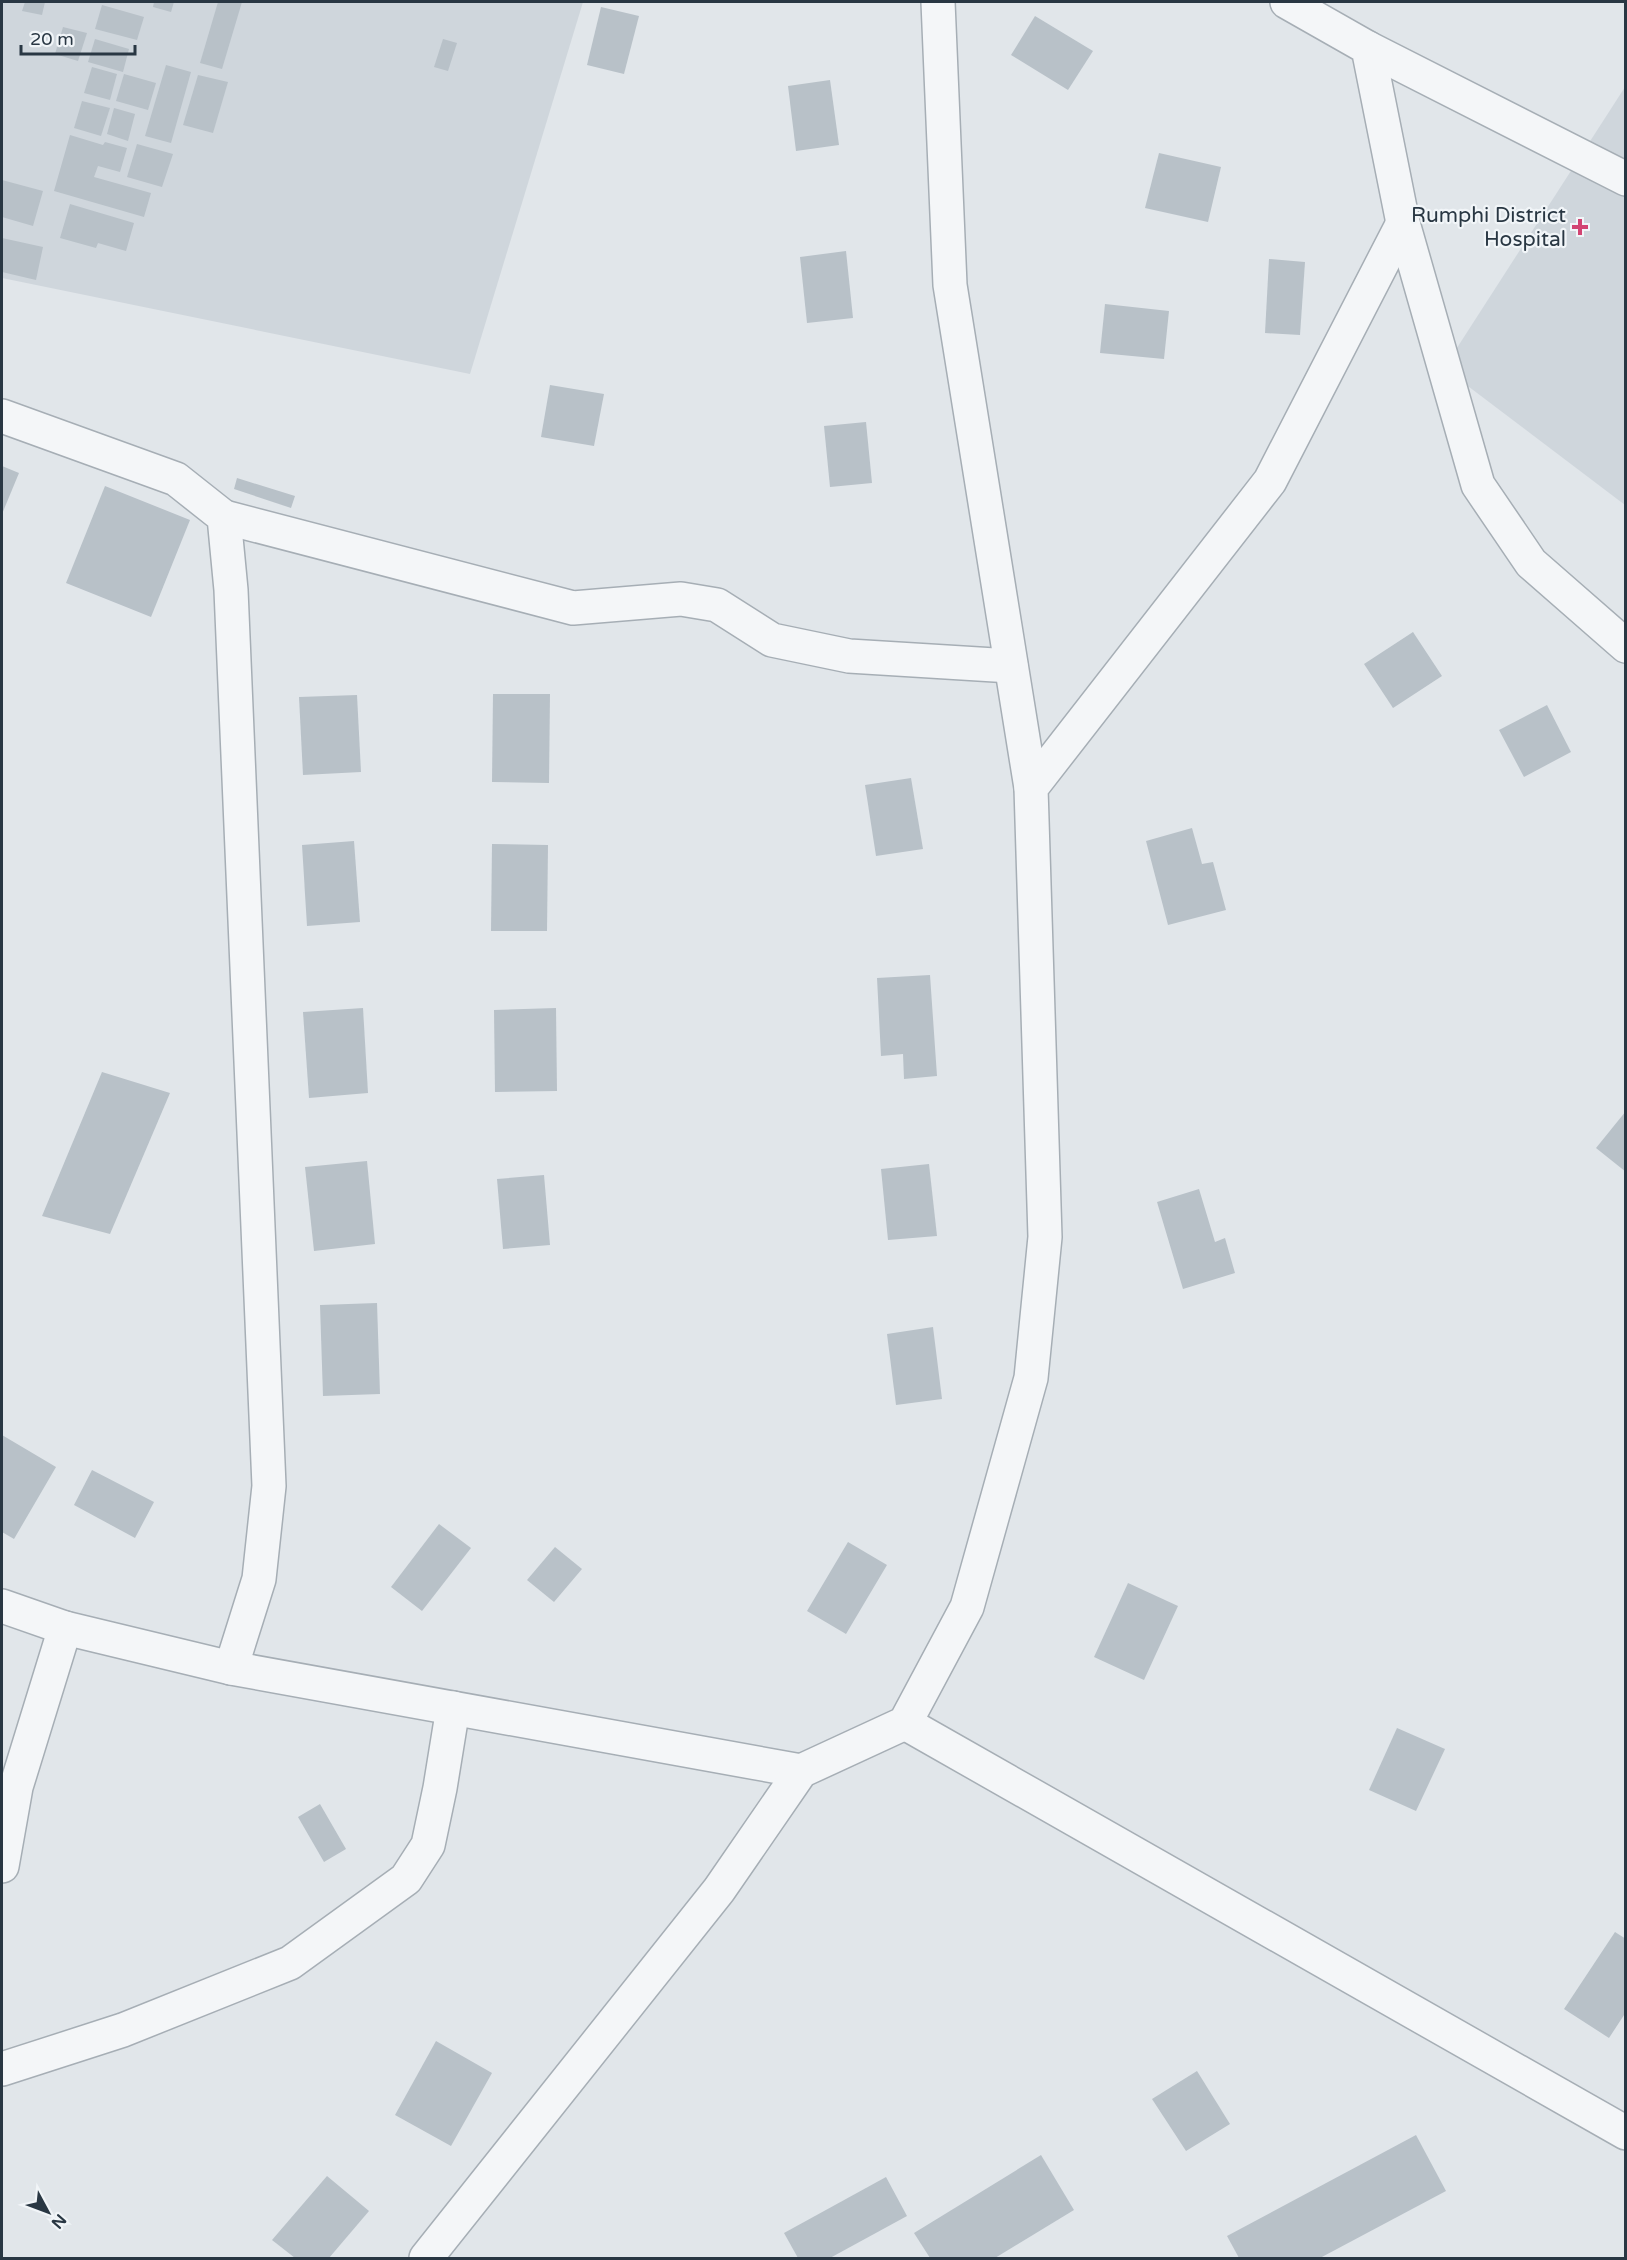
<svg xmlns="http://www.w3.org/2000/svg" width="1627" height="2260" viewBox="0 0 1627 2260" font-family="'Varela Round',sans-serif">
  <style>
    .built { fill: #cfd6dc }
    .building { fill: #b8c1c8 }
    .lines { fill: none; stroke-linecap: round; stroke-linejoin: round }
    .minor-casing { stroke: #a6aeb5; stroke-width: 36 }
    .minor { stroke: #f4f6f8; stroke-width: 33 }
    .poi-dot { fill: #d24472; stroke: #f1f5f8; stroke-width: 2 }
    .labels { text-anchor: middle; stroke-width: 4.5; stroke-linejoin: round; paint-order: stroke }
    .poi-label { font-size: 21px; fill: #293743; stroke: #f1f5f8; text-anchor: end }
  </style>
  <rect width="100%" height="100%" fill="#e1e6ea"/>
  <g class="built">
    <polygon points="2,2 583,2 470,374 2,278"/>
    <polygon points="1625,87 1625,505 1444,368"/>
  </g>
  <g class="building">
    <polygon points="25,2 45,2 42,15 22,11"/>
    <polygon points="154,2 174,2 171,12 153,7"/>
    <polygon points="218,2 242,2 222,69 200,63"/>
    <polygon points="102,5 144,17 137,40 95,29"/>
    <polygon points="601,7 639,16 624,74 587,65"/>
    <polygon points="1035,16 1093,51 1068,90 1011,55"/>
    <polygon points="63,27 87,33 78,61 55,54"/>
    <polygon points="95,39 129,49 123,72 88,62"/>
    <polygon points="443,39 457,43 448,71 434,67"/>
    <polygon points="166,65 191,72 171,143 145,136"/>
    <polygon points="92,67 117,74 110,100 84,93"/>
    <polygon points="124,74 156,83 148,110 116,101"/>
    <polygon points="198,75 228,82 213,133 183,125"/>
    <polygon points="830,80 839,145 796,151 788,86"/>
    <polygon points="82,101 110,108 101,136 74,128"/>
    <polygon points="114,108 135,114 128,141 107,134"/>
    <polygon points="70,135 103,145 105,142 127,148 120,172 98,166 94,177 151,193 144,217 54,191"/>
    <polygon points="137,144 173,154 162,187 127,177"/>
    <polygon points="1159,153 1221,167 1208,222 1145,208"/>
    <polygon points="2,180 43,191 33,226 2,217"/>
    <polygon points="70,204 134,223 126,251 98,243 96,248 60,238"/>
    <polygon points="2,238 43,247 36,280 2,272"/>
    <polygon points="846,251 853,318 807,323 800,257"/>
    <polygon points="1269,259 1305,262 1300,335 1265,333"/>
    <polygon points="1105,304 1169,311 1164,359 1100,353"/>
    <polygon points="550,385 604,394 594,446 541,437"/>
    <polygon points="866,422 872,483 830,487 824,426"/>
    <polygon points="2,466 19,473 2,514"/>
    <polygon points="237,478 295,496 291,508 234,489"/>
    <polygon points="105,486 190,520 151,617 66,583"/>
    <polygon points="1413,632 1442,676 1393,708 1364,664"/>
    <polygon points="493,694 550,694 549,783 492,782"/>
    <polygon points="357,695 361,772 303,775 299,697"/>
    <polygon points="1547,705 1571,752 1524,777 1499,730"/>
    <polygon points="911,778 923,849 876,856 865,785"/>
    <polygon points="1192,828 1202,864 1213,862 1226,910 1168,925 1146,841"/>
    <polygon points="354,841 360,922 307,926 302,845"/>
    <polygon points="492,844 548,845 547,931 491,931"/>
    <polygon points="930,975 937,1076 904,1079 903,1054 881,1056 877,978"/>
    <polygon points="363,1008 368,1093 309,1098 303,1012"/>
    <polygon points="556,1008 557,1091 495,1092 494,1010"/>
    <polygon points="102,1072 170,1093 110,1234 42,1216"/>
    <polygon points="1626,1111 1626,1172 1596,1148"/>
    <polygon points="367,1161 375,1244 314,1251 305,1167"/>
    <polygon points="929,1164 937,1236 888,1240 881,1169"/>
    <polygon points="544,1175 550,1245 503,1249 497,1179"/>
    <polygon points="1199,1189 1215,1242 1225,1238 1235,1273 1183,1289 1157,1202"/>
    <polygon points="377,1303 380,1394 323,1396 320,1305"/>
    <polygon points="933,1327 942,1399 896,1405 887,1334"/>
    <polygon points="2,1435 56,1467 14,1539 2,1532"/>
    <polygon points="92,1470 154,1502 135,1538 74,1505"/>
    <polygon points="439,1524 471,1548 422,1611 391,1587"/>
    <polygon points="848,1542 887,1565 846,1634 807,1611"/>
    <polygon points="555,1547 582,1569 554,1602 527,1580"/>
    <polygon points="1128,1583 1178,1606 1144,1680 1094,1657"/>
    <polygon points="1397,1728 1445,1749 1416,1811 1369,1790"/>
    <polygon points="320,1804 346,1849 324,1862 298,1817"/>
    <polygon points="1615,1932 1626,1939 1626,2012 1609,2038 1564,2009"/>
    <polygon points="436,2041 492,2073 451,2146 395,2115"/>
    <polygon points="1197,2071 1230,2124 1186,2151 1152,2099"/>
    <polygon points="1416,2135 1446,2191 1320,2258 1239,2258 1227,2236"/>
    <polygon points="1041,2155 1074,2210 995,2258 930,2258 914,2233"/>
    <polygon points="327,2176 369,2211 329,2258 295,2258 272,2240"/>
    <polygon points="886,2177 907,2216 830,2258 798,2258 784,2233"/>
  </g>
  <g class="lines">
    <defs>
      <g id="minor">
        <polyline points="938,2 950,285 1031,788"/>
        <polyline points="1287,2 1368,48 1403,223 1478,485 1531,563 1626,646"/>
        <polyline points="1368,48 1626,179"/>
        <polyline points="2,416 176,479 224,517 231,590 269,1486 259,1579 231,1668"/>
        <polyline points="224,517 573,608 681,599 717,605 772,640 849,656 1011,666"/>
        <polyline points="2,1606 65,1628 231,1668 801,1771"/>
        <polyline points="905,1723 1626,2133"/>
        <polyline points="2,1866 16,1787 65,1628"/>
        <polyline points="2,2069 123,2030 290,1963 406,1879 428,1845 440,1788 453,1708"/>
        <polyline points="426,2258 719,1890 801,1771 905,1723 967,1607 1031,1378 1045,1237 1031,788 1270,481 1403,223"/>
      </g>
    </defs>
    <use href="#minor" class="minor-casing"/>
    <use href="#minor" class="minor"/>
  </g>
  <path class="poi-dot" d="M1577 218h6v6h6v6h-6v6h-6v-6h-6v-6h6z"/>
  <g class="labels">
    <g class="poi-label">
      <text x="1566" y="222">Rumphi District<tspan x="1566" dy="24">Hospital</tspan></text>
    </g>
  </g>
  <rect width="1627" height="2260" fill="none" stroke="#293743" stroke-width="6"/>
  <g transform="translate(48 2212) rotate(131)" stroke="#f1f5f8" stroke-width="4.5" paint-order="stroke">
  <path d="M0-4.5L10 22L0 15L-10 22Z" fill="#293743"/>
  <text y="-9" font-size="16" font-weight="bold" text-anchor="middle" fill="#293743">N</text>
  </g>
  <path d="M21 45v9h114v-9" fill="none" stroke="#293743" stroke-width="3"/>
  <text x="30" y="45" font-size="18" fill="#293743" stroke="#f1f5f8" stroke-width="4.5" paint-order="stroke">20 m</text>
</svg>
